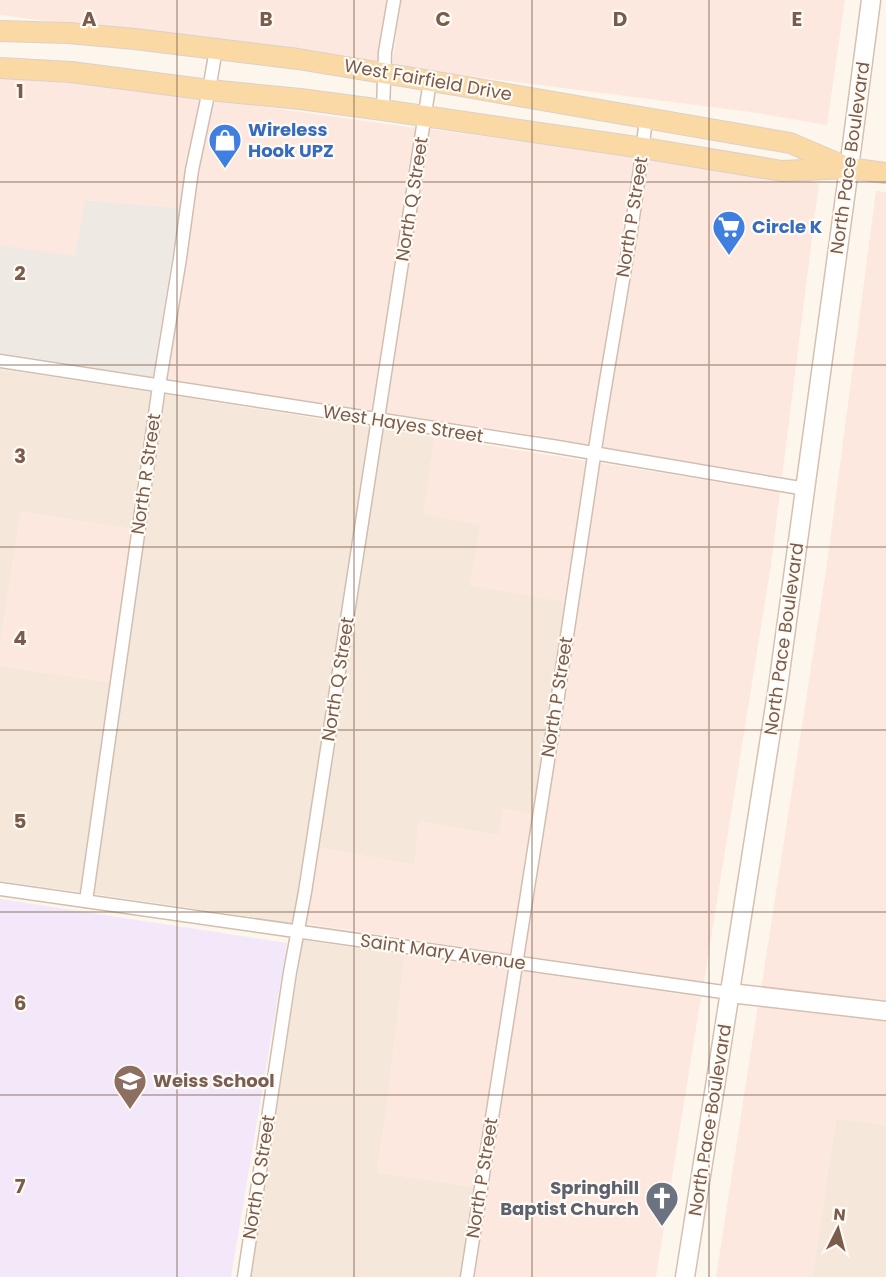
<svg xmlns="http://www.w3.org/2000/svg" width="886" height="1277" viewBox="0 0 886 1277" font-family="Poppins,sans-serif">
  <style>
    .residential { fill: #f5e8da }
    .commercial { fill: #fde8e0 }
    .industrial { fill: #efe9e4 }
    .education { fill: #f3e8fa }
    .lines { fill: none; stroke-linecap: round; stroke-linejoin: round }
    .street-casing { stroke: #d1beb0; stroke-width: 15 }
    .secondary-casing { stroke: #d6c0b0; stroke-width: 21 }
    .primary-casing { stroke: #dad1cd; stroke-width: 22 }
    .street { stroke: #fff; stroke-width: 12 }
    .secondary { stroke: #fff; stroke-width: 18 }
    .primary { stroke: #fbd9a5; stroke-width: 20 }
    .grid { fill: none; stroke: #7a5c4d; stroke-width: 1.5; stroke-opacity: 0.55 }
    .labels { text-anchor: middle; stroke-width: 4.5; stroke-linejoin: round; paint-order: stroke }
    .street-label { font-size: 18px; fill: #7a5c4d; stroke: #fffaf3 }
    .shop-label { font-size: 18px; font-weight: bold; fill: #366cbe; stroke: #fffaf3; text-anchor: start }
    .education-label { font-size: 18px; font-weight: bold; fill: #785e54; stroke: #fffaf3; text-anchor: start }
    .worship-label { font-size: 18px; font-weight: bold; fill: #5b616d; stroke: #fffaf3; text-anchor: end }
    .grid-label { font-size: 20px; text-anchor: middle; font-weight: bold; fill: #7a5c4d; stroke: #fffaf3; stroke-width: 4.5; stroke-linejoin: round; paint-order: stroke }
  </style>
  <rect width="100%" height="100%" fill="#fdf6ec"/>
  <g class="residential">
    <polygon points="0,369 151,392 132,529 21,512 0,647"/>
    <polygon points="165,394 370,427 298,890 292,923 94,894"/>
    <polygon points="383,429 435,437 424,514 481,524 470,585 565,601 532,815 503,809 500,836 419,821 415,865 319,848"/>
    <polygon points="0,666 110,682 80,892 0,881"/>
    <polygon points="303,940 405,955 386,1114 377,1172 474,1187 460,1277 250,1277"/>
    <polygon points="836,1118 886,1125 886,1277 812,1277"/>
  </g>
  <g class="commercial">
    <polygon points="0,0 388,0 379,64 82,24 69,24 0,15"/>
    <polygon points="401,0 845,0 827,125 750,112 392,66"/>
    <polygon points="0,77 70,80 201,98 186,168 180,208 86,200 75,257 0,245"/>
    <polygon points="214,100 416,128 372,411 167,379 187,259 199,171"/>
    <polygon points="430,129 634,157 589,445 553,438 386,413"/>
    <polygon points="648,159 819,183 782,477 603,447"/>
    <polygon points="876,191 886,192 886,1004 761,989 826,571"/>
    <polygon points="435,437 587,461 552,687 565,602 469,585 481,525 424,514"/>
    <polygon points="600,463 780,492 771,565 704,982 524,956"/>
    <polygon points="21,512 132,529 110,682 0,666 0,647"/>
    <polygon points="503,809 532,815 511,954 306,924 319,848 415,865 419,821 499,836"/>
    <polygon points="405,955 508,969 474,1187 377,1172 386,1114"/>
    <polygon points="522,971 701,997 656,1277 474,1277"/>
    <polygon points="758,1005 886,1019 886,1125 836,1119 812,1277 716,1277"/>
  </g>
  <polygon class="industrial" points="85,200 180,208 153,377 0,353 0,245 75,256"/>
  <polygon class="education" points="0,899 287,943 231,1277 0,1277"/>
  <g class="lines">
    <defs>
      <g id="street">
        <polyline points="383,110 385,52 394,0"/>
        <polyline points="0,361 552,446 806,489"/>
        <polyline points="0,889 730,993"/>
        <polyline points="86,901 159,386 180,258 192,170 209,90 216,49"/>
        <polyline points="244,1277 290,972 305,892 430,81"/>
        <path d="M 467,1277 C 510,1003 554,730 594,456 C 611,343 634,231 646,118"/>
      </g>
      <g id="secondary">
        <polyline points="730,993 886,1011"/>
        <polyline points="685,1277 778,687 849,168 871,0"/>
      </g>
      <g id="primary">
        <polyline points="0,31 68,33 135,39 298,59 455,85 790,143 844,166"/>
        <polyline points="0,68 71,72 209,90 300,99 383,110 643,148 782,171 849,168 886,173"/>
      </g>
    </defs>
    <use href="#street" class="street-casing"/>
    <use href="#secondary" class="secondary-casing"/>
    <use href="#primary" class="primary-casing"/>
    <use href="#street" class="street"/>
    <use href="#secondary" class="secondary"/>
    <use href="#primary" class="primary"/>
  </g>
  <path class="grid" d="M 177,0 L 177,1277M 354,0 L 354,1277M 532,0 L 532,1277M 709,0 L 709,1277M 0,182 L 886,182M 0,365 L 886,365M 0,547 L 886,547M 0,730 L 886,730M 0,912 L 886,912M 0,1095 L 886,1095"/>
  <defs>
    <symbol id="shop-pin" viewBox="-11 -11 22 30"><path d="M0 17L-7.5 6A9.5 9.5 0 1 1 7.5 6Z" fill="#3f7fe0" stroke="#fffaf3"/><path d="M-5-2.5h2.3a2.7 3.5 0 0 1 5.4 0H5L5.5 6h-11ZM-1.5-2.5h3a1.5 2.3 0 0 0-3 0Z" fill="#fff"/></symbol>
    <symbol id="supermarket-pin" viewBox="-11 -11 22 30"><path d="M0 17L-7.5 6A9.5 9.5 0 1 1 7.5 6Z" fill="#3f7fe0" stroke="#fffaf3"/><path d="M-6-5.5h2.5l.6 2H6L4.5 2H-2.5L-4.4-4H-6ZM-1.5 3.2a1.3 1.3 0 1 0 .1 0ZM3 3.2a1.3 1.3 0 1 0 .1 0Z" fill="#fff"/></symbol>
    <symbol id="school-pin" viewBox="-11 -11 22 30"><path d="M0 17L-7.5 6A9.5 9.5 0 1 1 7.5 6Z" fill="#8d6e63" stroke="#fffaf3"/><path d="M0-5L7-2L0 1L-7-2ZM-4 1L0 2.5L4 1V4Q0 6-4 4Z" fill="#fff"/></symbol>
    <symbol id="church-pin" viewBox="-11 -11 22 30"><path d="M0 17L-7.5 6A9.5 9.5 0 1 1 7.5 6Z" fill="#6b7280" stroke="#fffaf3"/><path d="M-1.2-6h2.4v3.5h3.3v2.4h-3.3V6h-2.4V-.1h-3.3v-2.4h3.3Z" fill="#fff"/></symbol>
  </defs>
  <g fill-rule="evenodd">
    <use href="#shop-pin" x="206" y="121" width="38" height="52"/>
    <use href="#supermarket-pin" x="710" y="208" width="38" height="52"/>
    <use href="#school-pin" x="111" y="1062" width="38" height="52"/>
    <use href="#church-pin" x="643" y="1179" width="38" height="52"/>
  </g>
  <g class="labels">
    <g class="street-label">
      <text transform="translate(428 80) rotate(10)" y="6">West Fairfield Drive</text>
      <text transform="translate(850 158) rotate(-82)" y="6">North Pace Boulevard</text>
      <text transform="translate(412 199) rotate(-81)" y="6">North Q Street</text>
      <text transform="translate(632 217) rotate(-81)" y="6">North P Street</text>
      <text transform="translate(403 424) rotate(9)" y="6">West Hayes Street</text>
      <text transform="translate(146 474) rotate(-82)" y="6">North R Street</text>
      <text transform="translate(784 639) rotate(-82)" y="6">North Pace Boulevard</text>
      <text transform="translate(338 679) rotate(-81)" y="6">North Q Street</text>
      <text transform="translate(557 697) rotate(-81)" y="6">North P Street</text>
      <text transform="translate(443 952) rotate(8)" y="6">Saint Mary Avenue</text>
      <text transform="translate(710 1120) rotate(-81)" y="6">North Pace Boulevard</text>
      <text transform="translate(259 1177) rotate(-81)" y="6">North Q Street</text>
      <text transform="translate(482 1178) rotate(-81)" y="6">North P Street</text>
    </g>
    <g class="shop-label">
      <text x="248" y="136">Wireless<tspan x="248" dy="21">Hook UPZ</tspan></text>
      <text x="752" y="233">Circle K</text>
    </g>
    <g class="education-label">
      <text x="153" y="1087">Weiss School</text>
    </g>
    <g class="worship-label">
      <text x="639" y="1194">Springhill<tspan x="639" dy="21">Baptist Church</tspan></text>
    </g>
  </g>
  <g class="grid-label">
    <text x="89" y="26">A</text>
    <text x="266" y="26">B</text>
    <text x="443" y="26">C</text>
    <text x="620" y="26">D</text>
    <text x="797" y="26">E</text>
    <text x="20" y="98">1</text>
    <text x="20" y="280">2</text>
    <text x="20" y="463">3</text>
    <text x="20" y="645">4</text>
    <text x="20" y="828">5</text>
    <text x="20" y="1010">6</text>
    <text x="20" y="1193">7</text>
  </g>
  <g transform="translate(838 1229) rotate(6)" stroke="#fffaf3" stroke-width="4.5" paint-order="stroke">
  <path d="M0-4.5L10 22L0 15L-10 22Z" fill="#7a5c4d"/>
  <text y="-9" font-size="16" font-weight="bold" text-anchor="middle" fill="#7a5c4d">N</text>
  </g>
</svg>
